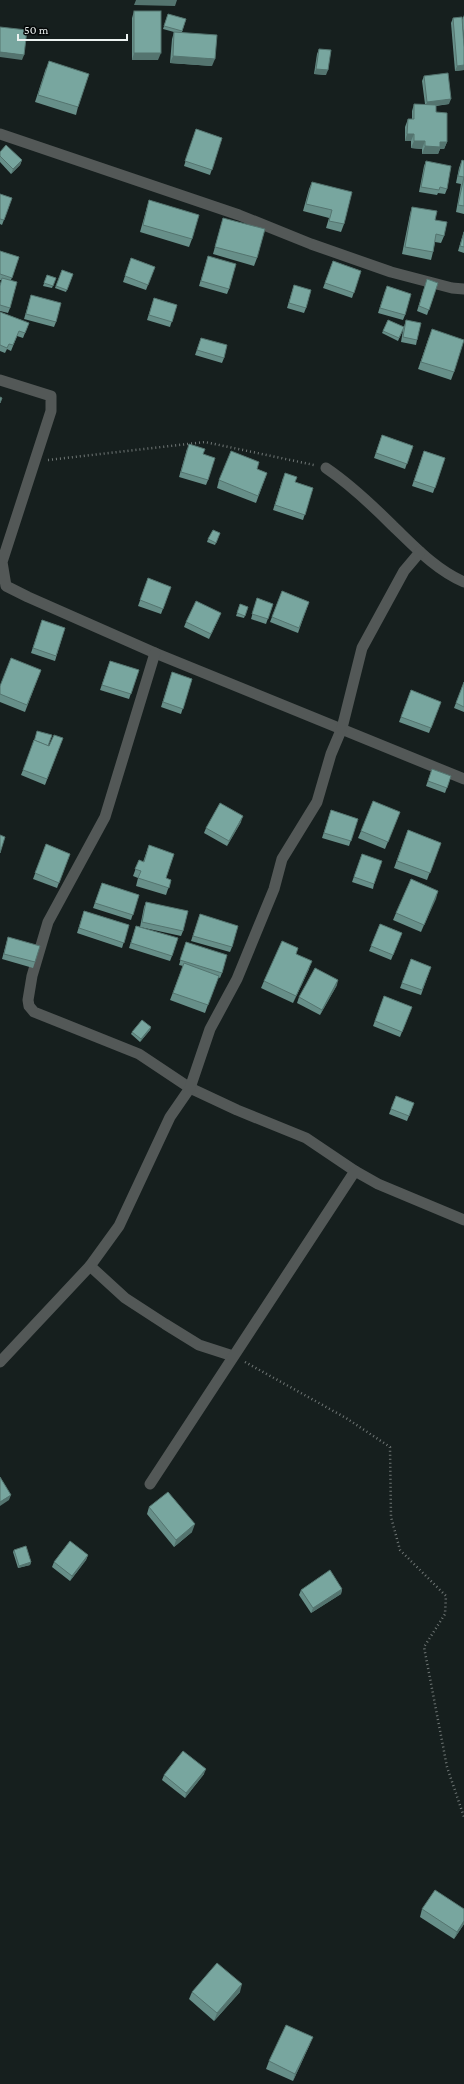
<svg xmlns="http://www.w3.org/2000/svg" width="464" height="2084" viewBox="0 0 464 2084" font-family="'Crimson Pro',serif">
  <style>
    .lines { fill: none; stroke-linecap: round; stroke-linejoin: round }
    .path { stroke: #707776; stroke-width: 2.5; stroke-dasharray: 1 3; stroke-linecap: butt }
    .minor { stroke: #535857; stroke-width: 11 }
    .wall { fill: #678f89 }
    .shaded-wall { fill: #54746f }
    .building { fill: #78a69f; stroke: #54746f }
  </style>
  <rect width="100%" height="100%" fill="#161f1e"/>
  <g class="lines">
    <g class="path">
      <polyline points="48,460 205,442 314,465"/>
      <polyline points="245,1362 346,1418 390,1447 391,1517 400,1550 446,1596 445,1614 424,1647 447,1767 464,1817"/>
    </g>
    <g class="minor">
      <polyline points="0,134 239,215 311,244 391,272 452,288 464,289"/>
      <polyline points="0,380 51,396 51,411 2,562 6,586 28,597 155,653 464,779"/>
      <path d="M 326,468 C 351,485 372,505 393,526 C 415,547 436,570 464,582"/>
      <polyline points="155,653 105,817 48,922 32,976 28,1000 29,1006 34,1012 139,1054 190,1088 237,1110 306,1138 355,1171"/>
      <polyline points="90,1266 125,1298 165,1324 199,1345 233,1356"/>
      <polyline points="0,1362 90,1266 119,1226 170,1117 190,1088 210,1029 237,979 274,889 282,859 317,802 331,754 342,728 362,648 404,571 420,552"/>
      <polyline points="150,1484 355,1171 378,1184 464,1220"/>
    </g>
  </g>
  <g class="wall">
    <polygon points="134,11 158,60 132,60 132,18"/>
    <polygon points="168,14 186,19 182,32 212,66 170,63 172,39 174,32 163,29"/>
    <polygon points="464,15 464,38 462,20"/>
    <polygon points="453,18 464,70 455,71 451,23"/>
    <polygon points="319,49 326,75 314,74 317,54"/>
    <polygon points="46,68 78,107 76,115 35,102"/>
    <polygon points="424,76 449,104 436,106 436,112 447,142 444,149 440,149 438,154 422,154 422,149 411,148 411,141 405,141 405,127 408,119 412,119 412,111 414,104 425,104 422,81"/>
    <polygon points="196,129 222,138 210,175 184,166"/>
    <polygon points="0,152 22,160 20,165 11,174 0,162"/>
    <polygon points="462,160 464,161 464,214 456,212 461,184 456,183 459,168"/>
    <polygon points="426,161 447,189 445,194 438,193 437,195 419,192 424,166"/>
    <polygon points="312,182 344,224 341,232 326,228 329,218 303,211 309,189"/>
    <polygon points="0,194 12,198 2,225 0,224"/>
    <polygon points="149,200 192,239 189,247 140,232"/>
    <polygon points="412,207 435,220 444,236 441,243 435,242 433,252 431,260 402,254 410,214"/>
    <polygon points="223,218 257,258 254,266 213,254 221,225"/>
    <polygon points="464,231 464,253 458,251"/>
    <polygon points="0,251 19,257 11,280 10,308 8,313 0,311 0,285 2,280 0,280"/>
    <polygon points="208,256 229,289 227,294 199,286"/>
    <polygon points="131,258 155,267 146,290 123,282"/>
    <polygon points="333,261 361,271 352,298 323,288"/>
    <polygon points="62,270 73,274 66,292 55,288"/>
    <polygon points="47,275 56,278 52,288 43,286"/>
    <polygon points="427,279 438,283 427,315 417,311"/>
    <polygon points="294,285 306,308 304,313 287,308"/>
    <polygon points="385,291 405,315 403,320 378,313"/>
    <polygon points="31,295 56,322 54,327 24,319"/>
    <polygon points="154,298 177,305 170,327 147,320"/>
    <polygon points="0,312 29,323 23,338 17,336 11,351 7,349 5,353 0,351"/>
    <polygon points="388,320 404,327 406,320 417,340 416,345 401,342 403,330 398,341 382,333"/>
    <polygon points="429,337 454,372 451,380 418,369"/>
    <polygon points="201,338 224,358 222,363 195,355"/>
    <polygon points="382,435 413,446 405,469 374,458"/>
    <polygon points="187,449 203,454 208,480 206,485 179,477"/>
    <polygon points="424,451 445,458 433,493 412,486"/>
    <polygon points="257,469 267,473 256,503 217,488 219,480"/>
    <polygon points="283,478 313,488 303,520 273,510"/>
    <polygon points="220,533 215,545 207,542 208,539"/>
    <polygon points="148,578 171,587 161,614 138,606"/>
    <polygon points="282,591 309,602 298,633 270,622"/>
    <polygon points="257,598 273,604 266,624 251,619"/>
    <polygon points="240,604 248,607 244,618 236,616"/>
    <polygon points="221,613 209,639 184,627 186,622"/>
    <polygon points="42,620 65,628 55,661 31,653"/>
    <polygon points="110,661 139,670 129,699 100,690"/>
    <polygon points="41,670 25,712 0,702 0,686"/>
    <polygon points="172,672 192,679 181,714 161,707"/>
    <polygon points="464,682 464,712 454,708"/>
    <polygon points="411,690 441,702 429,733 399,722"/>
    <polygon points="63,738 45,785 21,775 33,745 49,746"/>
    <polygon points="432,769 451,776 445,793 426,786"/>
    <polygon points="331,810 358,819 349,846 322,838"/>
    <polygon points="400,812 385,849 358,838 361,831"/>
    <polygon points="241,822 227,846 204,833 206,828"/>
    <polygon points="408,830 441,843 427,880 394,868"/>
    <polygon points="46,844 70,854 57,888 33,879"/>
    <polygon points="149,845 166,878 171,880 166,895 136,886 138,878 133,876 139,860 143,862"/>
    <polygon points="362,854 374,884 373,889 352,882"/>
    <polygon points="102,883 139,895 131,920 93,908"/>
    <polygon points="438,891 421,932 393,920 396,913"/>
    <polygon points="146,902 183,931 181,936 140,927 172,956 170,961 129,948 136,926 140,927 144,907"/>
    <polygon points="84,911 129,925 122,948 77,933"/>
    <polygon points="200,914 232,947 230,952 191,941"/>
    <polygon points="380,924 402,933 391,960 369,951"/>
    <polygon points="8,937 35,962 33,968 2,959"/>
    <polygon points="186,942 222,973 220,978 218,977 205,1013 170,1000 183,966 179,965"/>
    <polygon points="296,954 309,969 293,1003 261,988 264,981"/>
    <polygon points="411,959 431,967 421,995 400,988"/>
    <polygon points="337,985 320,1015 297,1003 299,997"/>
    <polygon points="384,996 412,1007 400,1037 373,1026"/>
    <polygon points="151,1027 150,1030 140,1042 131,1034 132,1032"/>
    <polygon points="396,1096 414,1103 407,1121 389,1114"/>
    <polygon points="149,1507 192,1532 174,1547 147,1514"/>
    <polygon points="14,1550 31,1562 30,1565 18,1568 13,1552"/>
    <polygon points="88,1555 86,1560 70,1581 52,1567 54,1562"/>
    <polygon points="342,1589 341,1594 311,1613 299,1595 301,1590"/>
    <polygon points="204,1774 185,1798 162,1780 164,1775"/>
    <polygon points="422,1909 464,1924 454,1939 420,1917"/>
    <polygon points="192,1992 240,1992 214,2021 189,1999"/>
    <polygon points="310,2044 293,2081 266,2069 269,2061"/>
  </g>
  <g class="shaded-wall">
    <polygon points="136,0 177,0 175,6 134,5"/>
    <polygon points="0,52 24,55 22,60 0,57"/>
    <polygon points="134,53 161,53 158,60 132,60"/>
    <polygon points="173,56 215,59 212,66 170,63"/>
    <polygon points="464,65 464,70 455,71 457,66"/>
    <polygon points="316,69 328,70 326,75 314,74"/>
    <polygon points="451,99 449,104 425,107 427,102"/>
    <polygon points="407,134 414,134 411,141 405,141"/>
    <polygon points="414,141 425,141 422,149 411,148"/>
    <polygon points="440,142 447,142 444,149 440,149 438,154 422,154 425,146"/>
    <polygon points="22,160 20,165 11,174 13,169"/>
    <polygon points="221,613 219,618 209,639 211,634"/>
    <polygon points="243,816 241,822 227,846 229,841"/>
    <polygon points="438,891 436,899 421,932 424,925"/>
    <polygon points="312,961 309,969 293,1003 296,996"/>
    <polygon points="338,980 337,985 320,1015 322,1010"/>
    <polygon points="151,1027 150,1030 140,1042 141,1039"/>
    <polygon points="11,1495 9,1500 0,1506 0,1502"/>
    <polygon points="195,1524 192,1532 174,1547 176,1540"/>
    <polygon points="88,1555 86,1560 70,1581 72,1576"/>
    <polygon points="31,1562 30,1565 18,1568 19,1566"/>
    <polygon points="342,1589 341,1594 311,1613 313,1608"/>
    <polygon points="206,1769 204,1774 185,1798 186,1793"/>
    <polygon points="464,1921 464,1924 454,1939 457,1932"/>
    <polygon points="242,1984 240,1992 214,2021 217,2013"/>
    <polygon points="313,2037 310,2044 293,2081 295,2074"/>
  </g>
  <g class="building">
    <rect x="134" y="11" width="27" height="42"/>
    <polygon points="168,14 186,19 182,31 164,26"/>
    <polygon points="462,17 464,47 464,65 457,66 453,18"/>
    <polygon points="0,27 27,30 24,55 0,52"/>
    <polygon points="174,32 217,35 215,59 173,56"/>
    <polygon points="319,49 331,50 328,70 316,69"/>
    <polygon points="49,61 89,74 78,107 38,95"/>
    <polygon points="448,73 451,99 427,102 424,76"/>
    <polygon points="414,104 436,105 436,112 447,113 447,142 440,142 440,147 425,146 425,141 414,141 414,134 407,134 408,119 414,119"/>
    <polygon points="196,129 222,138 212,170 185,161"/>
    <polygon points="6,145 22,160 13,169 0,156 0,152"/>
    <polygon points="462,160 464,161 464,206 458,205 464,177 458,176"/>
    <polygon points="426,161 451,166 447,189 440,187 439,190 421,187"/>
    <polygon points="312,182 352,192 344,224 329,221 332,210 306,204"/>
    <polygon points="0,194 12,198 4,220 0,219"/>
    <polygon points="149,200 199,215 192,239 143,225"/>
    <polygon points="412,207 437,211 435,220 447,222 444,236 436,234 433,252 405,247"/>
    <polygon points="223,218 265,229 257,258 215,247"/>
    <polygon points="464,232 464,247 460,246"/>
    <polygon points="0,251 19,257 12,278 0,274"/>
    <polygon points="208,256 236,264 229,289 201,281"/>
    <polygon points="131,258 155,267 148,285 125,276"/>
    <polygon points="333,261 361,271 354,293 325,283"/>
    <polygon points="62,270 73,274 67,290 56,286"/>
    <polygon points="47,275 56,278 53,286 44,283"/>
    <polygon points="2,278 17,282 10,308 0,305 0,286"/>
    <polygon points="427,279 438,283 429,310 419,306"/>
    <polygon points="294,285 311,290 306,308 289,303"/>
    <polygon points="387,286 411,294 405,315 380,308"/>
    <polygon points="31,295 61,303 56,322 26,314"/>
    <polygon points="154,298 177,305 172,322 149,315"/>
    <polygon points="0,312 29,323 25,333 19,331 13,345 9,344 7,348 0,345"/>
    <polygon points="388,320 404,327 399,338 383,331"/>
    <polygon points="406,320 421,323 417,340 403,337"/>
    <polygon points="432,329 464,340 454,372 421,362"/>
    <polygon points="201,338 227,345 224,358 197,350"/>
    <polygon points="0,397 2,398 0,403"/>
    <polygon points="382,435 413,446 407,464 376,453"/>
    <polygon points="189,444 205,449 203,454 215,458 208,480 181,472"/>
    <polygon points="231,451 259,462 257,469 267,473 258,496 219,480"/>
    <polygon points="424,451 445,458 435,488 414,481"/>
    <polygon points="285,473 297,477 295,482 313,488 305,515 275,505"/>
    <polygon points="213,530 220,533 216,543 208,539"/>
    <polygon points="148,578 171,587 163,609 140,600"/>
    <polygon points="282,591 309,602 299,628 272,617"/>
    <polygon points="257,598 273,604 268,619 252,614"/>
    <polygon points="196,601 221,613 211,634 186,622"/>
    <polygon points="240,604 248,607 245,616 237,613"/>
    <polygon points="42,620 65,628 56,656 33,648"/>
    <polygon points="11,658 41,670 27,705 0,694 0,686"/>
    <polygon points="110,661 139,670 131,694 102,685"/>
    <polygon points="172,672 192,679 183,709 163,702"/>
    <polygon points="464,682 464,707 456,703"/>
    <polygon points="411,690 441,702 431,728 401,717"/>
    <polygon points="37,731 52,735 48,746 34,740 34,742"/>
    <polygon points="54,735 63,738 47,779 23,770 34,740 49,746"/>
    <polygon points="432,769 451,776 447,788 428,781"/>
    <polygon points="373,801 400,812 388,842 361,831"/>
    <polygon points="220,803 243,816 229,841 206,828"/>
    <polygon points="331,810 358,819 351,841 324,833"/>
    <polygon points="408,830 441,843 430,873 397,861"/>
    <polygon points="0,835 5,837 0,853"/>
    <polygon points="46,844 70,854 59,883 35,873"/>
    <polygon points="149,845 174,854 166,878 171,880 169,888 138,878 141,871 135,869 139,860 144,862"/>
    <polygon points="362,854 382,861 374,884 354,877"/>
    <polygon points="411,879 438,891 424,925 396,913"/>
    <polygon points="102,883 139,895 133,915 95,903"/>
    <polygon points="146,902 188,911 183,931 142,922"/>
    <polygon points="84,911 129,925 124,943 79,928"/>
    <polygon points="200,914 238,926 232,947 193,936"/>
    <polygon points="380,924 402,933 393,955 371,946"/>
    <polygon points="136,926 178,938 172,956 131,943"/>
    <polygon points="8,937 40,946 35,962 4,954"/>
    <polygon points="282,941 298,948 296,954 312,961 296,996 264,981"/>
    <polygon points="186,942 227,955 222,973 180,960"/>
    <polygon points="411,959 431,967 422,990 402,983"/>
    <polygon points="184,963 219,976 208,1005 173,993"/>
    <polygon points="315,968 338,980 322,1010 299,997"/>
    <polygon points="384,996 412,1007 402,1032 375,1021"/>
    <polygon points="142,1020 151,1027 141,1039 132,1032"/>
    <polygon points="396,1096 414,1103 409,1116 391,1109"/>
    <polygon points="0,1477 11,1495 0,1502"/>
    <polygon points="168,1492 195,1524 176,1540 149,1507"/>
    <polygon points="70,1541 88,1555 72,1576 54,1562"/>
    <polygon points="26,1546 31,1562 19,1566 14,1550"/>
    <polygon points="330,1570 342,1589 313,1608 301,1590"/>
    <polygon points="183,1751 206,1769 186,1793 164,1775"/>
    <polygon points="435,1890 464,1909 464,1921 457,1932 422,1909"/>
    <polygon points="217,1963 242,1984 217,2013 192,1992"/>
    <polygon points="286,2025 313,2037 295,2074 269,2061"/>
  </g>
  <path d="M18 34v6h109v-6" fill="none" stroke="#ecf2f1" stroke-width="2"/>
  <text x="24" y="34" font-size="12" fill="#ecf2f1" stroke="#050808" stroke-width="3" paint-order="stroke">50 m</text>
</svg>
